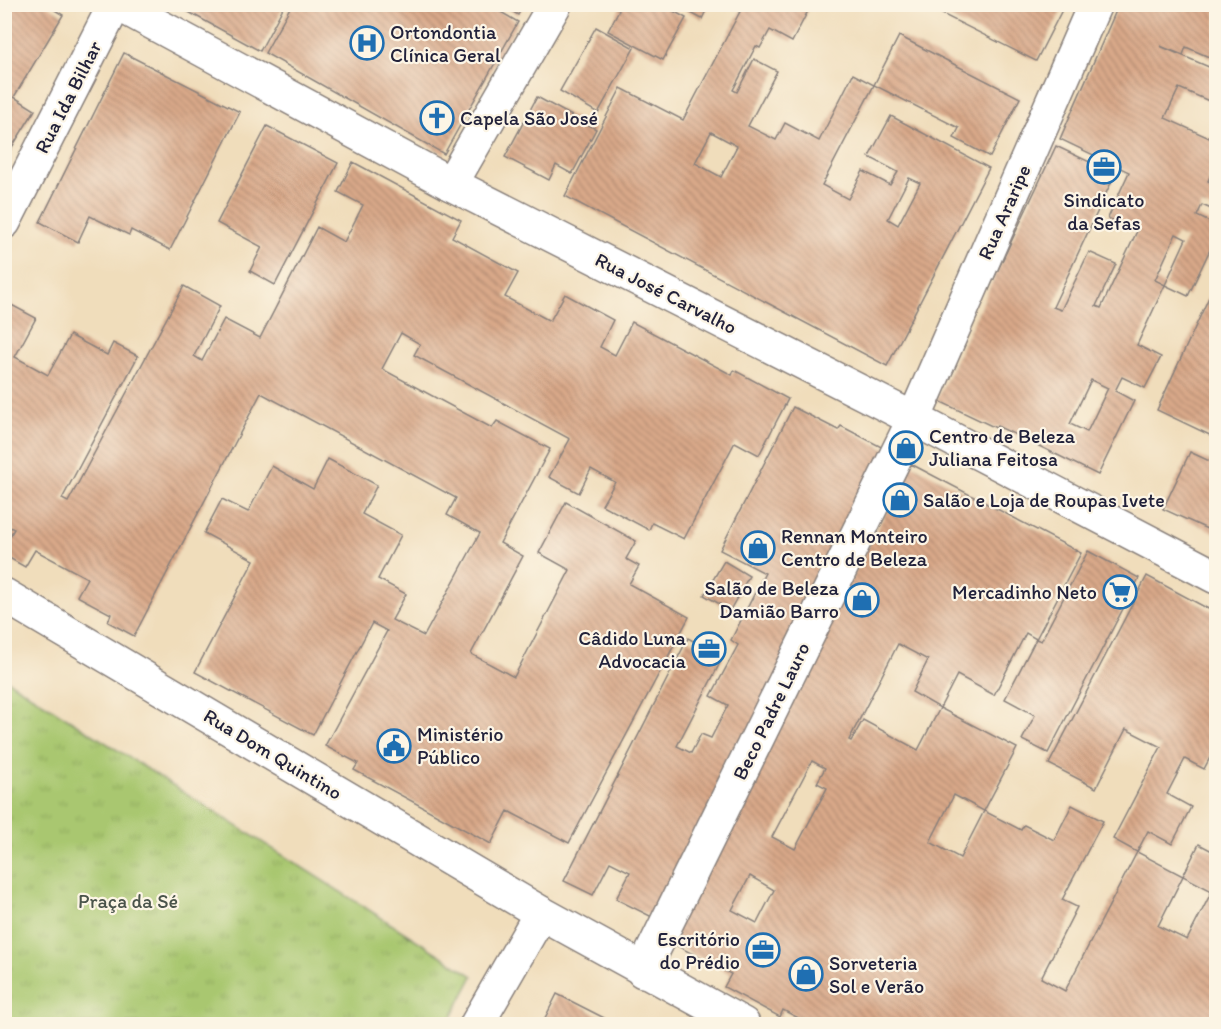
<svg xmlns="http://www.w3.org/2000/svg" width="1221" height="1029" viewBox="0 0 1221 1029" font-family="Itim,sans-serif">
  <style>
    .park { fill: url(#park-tufts); stroke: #667455; stroke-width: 1.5 }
    .building { fill: url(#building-back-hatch); fill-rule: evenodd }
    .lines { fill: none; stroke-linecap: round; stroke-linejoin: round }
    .minor-casing { stroke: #89807b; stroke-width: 36 }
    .secondary-casing { stroke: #89807b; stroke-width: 36 }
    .minor { stroke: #fff; stroke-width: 33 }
    .secondary { stroke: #fff; stroke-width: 33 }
    .labels { text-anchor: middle; stroke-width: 4.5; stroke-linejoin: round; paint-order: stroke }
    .poi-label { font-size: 20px; fill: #22223b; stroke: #fcf5e5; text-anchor: start }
    .street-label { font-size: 20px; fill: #22223b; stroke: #fcf5e5 }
    .park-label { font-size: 20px; fill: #4a544b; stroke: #fcf5e5 }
  </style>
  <defs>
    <pattern id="park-tufts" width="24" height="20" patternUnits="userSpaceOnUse" patternTransform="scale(1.5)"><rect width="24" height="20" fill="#a9c76f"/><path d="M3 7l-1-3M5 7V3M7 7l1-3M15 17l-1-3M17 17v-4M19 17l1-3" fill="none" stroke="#91ab61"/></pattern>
    <pattern id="building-back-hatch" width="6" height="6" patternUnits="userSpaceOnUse" patternTransform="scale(1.5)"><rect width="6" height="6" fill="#d9a989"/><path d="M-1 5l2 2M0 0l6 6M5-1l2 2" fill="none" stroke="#b08971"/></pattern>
  </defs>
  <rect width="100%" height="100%" fill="#fcf5e5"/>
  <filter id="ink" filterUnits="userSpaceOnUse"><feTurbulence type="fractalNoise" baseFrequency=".0167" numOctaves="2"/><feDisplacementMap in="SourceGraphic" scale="12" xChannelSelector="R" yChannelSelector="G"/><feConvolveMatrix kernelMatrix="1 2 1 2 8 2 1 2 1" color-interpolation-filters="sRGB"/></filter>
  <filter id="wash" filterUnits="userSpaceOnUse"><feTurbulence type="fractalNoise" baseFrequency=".008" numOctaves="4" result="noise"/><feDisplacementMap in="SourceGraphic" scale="24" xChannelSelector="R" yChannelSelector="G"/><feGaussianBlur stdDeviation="1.35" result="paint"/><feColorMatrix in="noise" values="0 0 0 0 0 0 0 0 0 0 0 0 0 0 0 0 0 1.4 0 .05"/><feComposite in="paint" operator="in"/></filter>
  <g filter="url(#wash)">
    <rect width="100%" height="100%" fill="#f0ddbb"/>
    <polygon class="park" points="4,678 473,976 448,1024 5,1024"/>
    <g id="blocks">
      <g class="building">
        <polygon points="4,4 45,4 63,15 14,97 35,110 4,160"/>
        <polygon points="174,4 285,4 260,51"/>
        <polygon points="292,4 487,4 518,22 444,154 265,53"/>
        <polygon points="500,4 524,4 518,15"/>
        <polygon points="622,4 661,4 686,18 663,60 608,31"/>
        <polygon points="674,4 709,4 702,19"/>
        <path d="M 744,4 L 811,5 L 792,42 L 770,30 L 760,48 L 756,46 L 733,90 L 737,92 L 754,59 L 777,71 L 748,126 L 776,140 L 785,123 L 819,141 L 853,74 L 874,85 L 822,185 L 848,199 L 863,171 L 890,185 L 898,172 L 869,157 L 891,116 L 989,168 L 887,366 L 565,196 L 621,88 L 683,120 ZM 711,132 L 737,146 L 721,177 L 695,163 ZM 909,178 L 920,183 L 898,225 L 888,219 Z"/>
        <polygon points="944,4 1065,4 1036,61 940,13"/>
        <path d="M 1119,4 L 1216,4 L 1216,60 L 1186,47 L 1183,55 L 1160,46 L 1216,70 L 1216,104 L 1179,88 L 1165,118 L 1216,141 L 1216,163 L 1208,181 L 1215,185 L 1216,182 L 1216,211 L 1202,205 L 1197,216 L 1216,225 L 1216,237 L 1188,296 L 1165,285 L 1137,345 L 1161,357 L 1145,388 L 1122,377 L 1115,391 L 1134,401 L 1098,475 L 1035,444 L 997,426 L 996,428 L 937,400 L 1056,146 L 1115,174 L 1053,307 L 1061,310 L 1089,252 L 1116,264 L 1096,306 L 1101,308 L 1137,231 L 1108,218 L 1129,172 L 1060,139 ZM 1176,234 L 1186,239 L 1165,285 L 1155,280 ZM 1091,380 L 1108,388 L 1087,432 L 1070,424 Z"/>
        <polygon points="596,27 634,48 598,113 560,91"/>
        <polygon points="899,36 1020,98 990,157 954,138 959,128 874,85"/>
        <polygon points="124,53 240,112 170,250 131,230 129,235 90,216 78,242 40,222"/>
        <polygon points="537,97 596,129 572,174 556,165 549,180 505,157"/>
        <polygon points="267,126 338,163 275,285 250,271 262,247 217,223"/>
        <polygon points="353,162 461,220 452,237 518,273 505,297 550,321 565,294 613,320 600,347 615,355 632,322 732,375 734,370 788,399 759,455 735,442 684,539 652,523 649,530 602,505 615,482 591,469 579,493 549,477 570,439 414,355 420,344 401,333 382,369 492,428 497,421 550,449 500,543 523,556 471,654 514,677 570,570 539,553 566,502 636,541 626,559 639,566 629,584 689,617 569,843 508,811 491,844 354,770 358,763 325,746 387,631 372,623 313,735 195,672 254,560 204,533 222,499 248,512 272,466 313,489 328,459 377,485 362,514 401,535 378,579 406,594 392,620 424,636 480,533 447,515 456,498 261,393 134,636 108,622 111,614 77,596 87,578 35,550 25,567 4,555 4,546 14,529 4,524 4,301 36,318 15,357 48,375 70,335 107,355 113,343 138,356 62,499 68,502 184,286 220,306 194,356 202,361 224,319 260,338 317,227 344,242 363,205 338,192"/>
        <polygon points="1216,282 1216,438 1157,410"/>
        <polygon points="793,407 838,430 841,426 893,453 660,921 616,899 630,872 610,862 593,895 564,881 688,638 723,657 677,746 691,753 701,734 711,738 728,705 711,696 738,645 731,640 765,573 720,550"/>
        <polygon points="1190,452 1216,464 1216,533 1163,509"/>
        <path d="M 911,464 L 1081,553 L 1036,639 L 1026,633 L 994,695 L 957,675 L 940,708 L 912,692 L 928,660 L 898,644 L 849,740 L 851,741 L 863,720 L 918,750 L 940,708 L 1017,748 L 984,811 L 1021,830 L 1024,825 L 1054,840 L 1072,805 L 1103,821 L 1062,900 L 1077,907 L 1041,978 L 1065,991 L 1137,852 L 1113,839 L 1161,747 L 1126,729 L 1096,788 L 1049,764 L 1147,576 L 1216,613 L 1216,746 L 1204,769 L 1185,759 L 1167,794 L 1191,807 L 1172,844 L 1148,831 L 1137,852 L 1183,876 L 1158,926 L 1187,940 L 1212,891 L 1183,876 L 1199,844 L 1216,853 L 1216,1017 L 1213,1024 L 810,1024 L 783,1010 L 780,1017 L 724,987 L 731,974 L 664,939 ZM 812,761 L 825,768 L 817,783 L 827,788 L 795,849 L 772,837 ZM 954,795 L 984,811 L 960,858 L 930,842 ZM 750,876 L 774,890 L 757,923 L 732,910 Z"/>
        <polygon points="1088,551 1139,578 1048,753 1022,740 1035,715 1005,699 1036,639 1041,641"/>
        <polygon points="724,561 749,576 730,610 704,595"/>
        <polygon points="557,994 616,1024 542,1024"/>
      </g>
    </g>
  </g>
  <g filter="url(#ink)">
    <use href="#blocks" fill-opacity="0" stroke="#89807b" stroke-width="1.5"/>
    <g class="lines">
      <defs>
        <g id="minor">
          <polyline points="118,4 451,184 914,419 1216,577"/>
          <polyline points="451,184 555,4"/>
          <polyline points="4,222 115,4"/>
          <polyline points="643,971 914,419 1095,4"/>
        </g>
        <g id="secondary">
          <polyline points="4,595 541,913 743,1024"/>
          <polyline points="477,1024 541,913"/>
        </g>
      </defs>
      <use href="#minor" class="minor-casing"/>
      <use href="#secondary" class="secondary-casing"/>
      <use href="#minor" class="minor"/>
      <use href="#secondary" class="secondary"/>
    </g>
  </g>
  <defs>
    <symbol id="hospital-ring" viewBox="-11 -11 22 22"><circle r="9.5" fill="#fcf5e5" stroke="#1f6fb2" stroke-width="1.5"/><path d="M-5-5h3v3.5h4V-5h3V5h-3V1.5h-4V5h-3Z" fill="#1f6fb2"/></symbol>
    <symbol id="church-ring" viewBox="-11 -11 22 22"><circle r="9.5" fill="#fcf5e5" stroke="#1f6fb2" stroke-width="1.5"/><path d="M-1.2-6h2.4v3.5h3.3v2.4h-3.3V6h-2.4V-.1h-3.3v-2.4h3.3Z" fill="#1f6fb2"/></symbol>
    <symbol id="office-ring" viewBox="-11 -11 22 22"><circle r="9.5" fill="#fcf5e5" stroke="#1f6fb2" stroke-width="1.5"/><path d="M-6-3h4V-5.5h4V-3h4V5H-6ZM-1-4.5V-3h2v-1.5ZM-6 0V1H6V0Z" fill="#1f6fb2"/></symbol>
    <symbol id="shop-ring" viewBox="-11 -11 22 22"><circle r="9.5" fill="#fcf5e5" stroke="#1f6fb2" stroke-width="1.5"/><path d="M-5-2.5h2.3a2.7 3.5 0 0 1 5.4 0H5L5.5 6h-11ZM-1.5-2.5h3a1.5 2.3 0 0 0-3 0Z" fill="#1f6fb2"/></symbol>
    <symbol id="supermarket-ring" viewBox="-11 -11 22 22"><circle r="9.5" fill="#fcf5e5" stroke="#1f6fb2" stroke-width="1.5"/><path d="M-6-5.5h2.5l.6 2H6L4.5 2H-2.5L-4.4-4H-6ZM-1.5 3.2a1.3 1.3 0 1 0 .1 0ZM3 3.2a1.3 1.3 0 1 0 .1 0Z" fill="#1f6fb2"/></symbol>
    <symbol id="civic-ring" viewBox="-11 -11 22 22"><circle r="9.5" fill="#fcf5e5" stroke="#1f6fb2" stroke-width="1.5"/><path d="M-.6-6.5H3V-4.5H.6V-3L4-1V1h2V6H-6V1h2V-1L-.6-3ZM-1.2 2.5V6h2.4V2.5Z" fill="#1f6fb2"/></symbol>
  </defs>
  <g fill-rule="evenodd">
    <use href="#hospital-ring" x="348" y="24" width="38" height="38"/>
    <use href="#church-ring" x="418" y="99" width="38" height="38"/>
    <use href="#office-ring" x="1085" y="148" width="38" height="38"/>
    <use href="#shop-ring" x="887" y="429" width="38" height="38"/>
    <use href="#shop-ring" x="881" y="481" width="38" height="38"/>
    <use href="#shop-ring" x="739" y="529" width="38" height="38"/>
    <use href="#supermarket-ring" x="1101" y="573" width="38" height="38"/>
    <use href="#shop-ring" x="843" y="581" width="38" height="38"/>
    <use href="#office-ring" x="690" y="630" width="38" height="38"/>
    <use href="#civic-ring" x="375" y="727" width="38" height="38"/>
    <use href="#office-ring" x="744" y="931" width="38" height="38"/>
    <use href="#shop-ring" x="787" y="955" width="38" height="38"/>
  </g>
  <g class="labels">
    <g class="poi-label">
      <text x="390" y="39">Ortondontia<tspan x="390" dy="23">Clínica Geral</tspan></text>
      <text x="460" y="125">Capela São José</text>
      <text x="1104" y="207" text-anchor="middle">Sindicato<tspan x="1104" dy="23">da Sefas</tspan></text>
      <text x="929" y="443">Centro de Beleza<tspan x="929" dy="23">Juliana Feitosa</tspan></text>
      <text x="923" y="507">Salão e Loja de Roupas Ivete</text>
      <text x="781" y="543">Rennan Monteiro<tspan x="781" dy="23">Centro de Beleza</tspan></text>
      <text x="839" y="595" text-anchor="end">Salão de Beleza<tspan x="839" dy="23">Damião Barro</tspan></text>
      <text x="1097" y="599" text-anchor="end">Mercadinho Neto</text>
      <text x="686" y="645" text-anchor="end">Câdido Luna<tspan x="686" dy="23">Advocacia</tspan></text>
      <text x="417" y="741">Ministério<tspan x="417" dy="23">Público</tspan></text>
      <text x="740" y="946" text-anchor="end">Escritório<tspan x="740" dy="23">do Prédio</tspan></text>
      <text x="829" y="970">Sorveteria<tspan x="829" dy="23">Sol e Verão</tspan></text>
    </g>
    <g class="street-label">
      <text transform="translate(68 97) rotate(-63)" y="7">Rua Ida Bilhar</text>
      <text transform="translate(1004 212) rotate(-66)" y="7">Rua Araripe</text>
      <text transform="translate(666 293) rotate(27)" y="7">Rua José Carvalho</text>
      <text transform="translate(771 711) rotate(-64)" y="7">Beco Padre Lauro</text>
      <text transform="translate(273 754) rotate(31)" y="7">Rua Dom Quintino</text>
    </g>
    <g class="park-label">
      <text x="128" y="908">Praça da Sé</text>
    </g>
  </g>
  <rect width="1221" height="1029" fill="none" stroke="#fcf5e5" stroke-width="24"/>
</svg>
